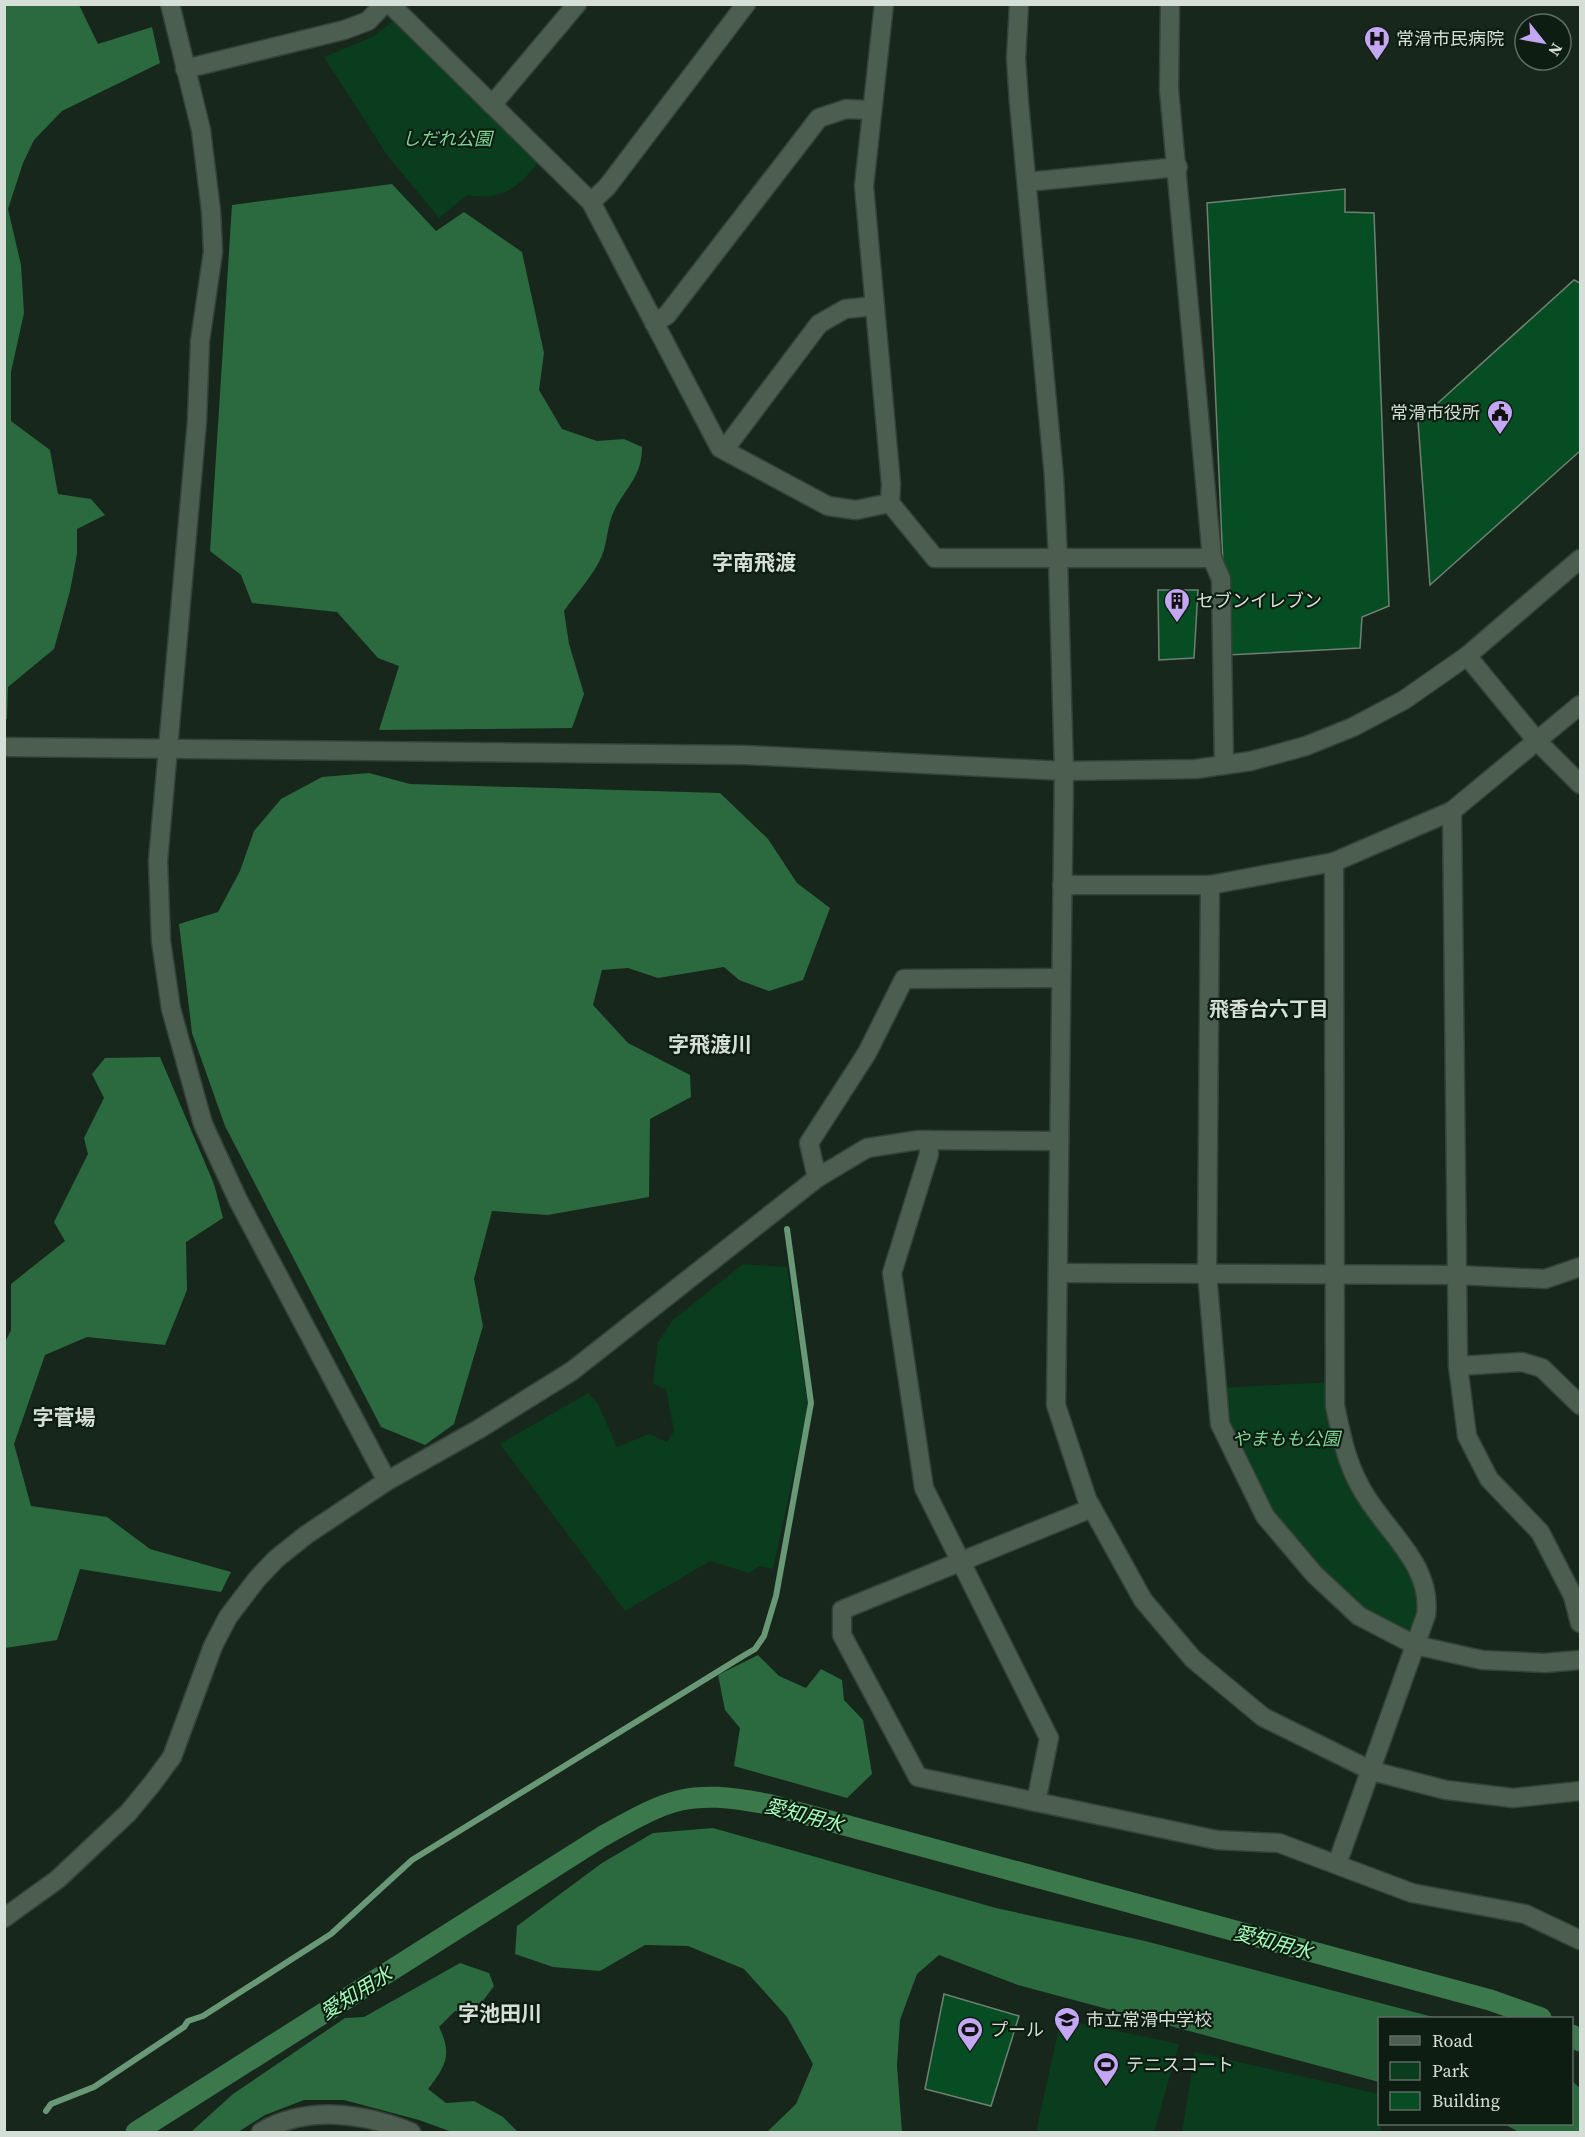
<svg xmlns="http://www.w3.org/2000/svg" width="1585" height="2137" viewBox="0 0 1585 2137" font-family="'Source Serif 4','Noto Sans JP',serif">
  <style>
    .green { fill: #093d1d }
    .forest { fill: #2b693e }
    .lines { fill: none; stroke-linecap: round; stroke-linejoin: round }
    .stream { stroke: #699876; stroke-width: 6 }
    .canal { stroke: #3b794c; stroke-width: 21 }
    .building { fill: #064d23; stroke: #6f8172; stroke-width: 1.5 }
    .minor-casing { stroke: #354238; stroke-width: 21 }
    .minor { stroke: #4c5e50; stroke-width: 18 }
    .labels { text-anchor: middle; stroke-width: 4.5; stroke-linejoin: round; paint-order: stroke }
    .poi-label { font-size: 18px; fill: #d5dfd7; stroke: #0e1d12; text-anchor: start }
    .park-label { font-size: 18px; font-style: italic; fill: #7ed695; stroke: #0e1d12 }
    .neighbourhood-label { font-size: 20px; font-weight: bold; fill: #d5dfd7; stroke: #0e1d12 }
    .water-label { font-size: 20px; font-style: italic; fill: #a3fbb9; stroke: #0e1d12 }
    .quarter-label { font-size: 21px; font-weight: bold; fill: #d5dfd7; stroke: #0e1d12 }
  </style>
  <rect width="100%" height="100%" fill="#17271b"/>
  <g class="green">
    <path d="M 404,13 L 545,154 C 521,184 507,202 467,195 L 439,218 L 387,155 L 324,57 L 372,37 Z"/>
    <polygon points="743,1264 787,1267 808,1407 773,1569 760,1566 749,1573 710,1561 625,1611 500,1444 588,1393 598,1404 617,1447 649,1434 667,1442 674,1431 666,1389 653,1384 658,1342 673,1320"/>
    <polygon points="1334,1382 1342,1441 1424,1579 1415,1645 1359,1616 1265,1516 1220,1424 1217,1388"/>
    <polygon points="1061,2019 1179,2044 1154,2132 1036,2132"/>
    <polygon points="1195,2052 1379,2094 1381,2132 1182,2132"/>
  </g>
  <g class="forest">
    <polygon points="4,5 79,5 98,44 152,27 160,63 62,111 34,140 23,163 8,209 21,265 24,313 11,372 11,421 50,450 58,494 91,499 105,515 77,529 77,554 70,591 54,649 8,687 7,719 5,719"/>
    <path d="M 392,184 L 436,231 L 464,212 L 522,252 L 544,353 L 539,390 L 562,429 L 597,441 L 624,439 L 642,447 C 642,476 627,486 615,509 C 606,525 608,547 599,562 C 590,579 575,595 564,611 L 569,644 L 584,694 L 572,728 L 379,730 L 399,666 L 378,658 L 337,612 L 252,603 L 241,575 L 210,551 L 232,205 Z"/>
    <polygon points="369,773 410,784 720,793 768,839 797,883 830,908 803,980 769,991 739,980 724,967 658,978 628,968 602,970 593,1005 628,1043 690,1075 691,1097 650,1119 649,1197 548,1215 492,1211 474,1279 483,1326 454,1424 425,1445 381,1427 225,1126 192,1033 179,924 218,912 240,871 254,831 281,799 322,777"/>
    <polygon points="160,1057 214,1184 223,1218 186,1242 187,1290 165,1345 87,1337 45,1355 14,1444 31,1506 107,1517 150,1549 231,1572 221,1592 80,1569 57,1640 5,1648 4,1344 11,1330 11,1284 65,1241 54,1222 88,1154 84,1138 104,1098 92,1074 105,1058"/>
    <polygon points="758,1655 779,1676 806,1688 821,1669 842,1680 844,1700 863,1720 872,1774 847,1798 734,1766 740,1728 725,1710 718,1675"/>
    <polygon points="713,1828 996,1908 1145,1941 1437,2018 1380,2018 1379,2082 1018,1985 939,1955 917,1974 900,2020 897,2066 902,2132 767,2132 796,2104 813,2064 787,2017 744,1969 688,1946 645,1945 600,1971 553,1967 515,1954 517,1926 602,1863 653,1833"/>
    <path d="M 460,1963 L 489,1973 L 494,1986 L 474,2013 L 455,2011 L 439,2027 C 453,2055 445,2067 428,2089 L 446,2103 L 474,2101 L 503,2117 L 518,2132 L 452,2132 L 419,2120 L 344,2100 L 304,2100 L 265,2115 L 238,2132 L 191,2132 L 233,2094 L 345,2018 L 364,2017 Z"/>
    <polygon points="1572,2081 1580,2088 1580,2132 1519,2132 1504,2124 1572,2124"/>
  </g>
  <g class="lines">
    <polyline class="stream" points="46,2111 51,2104 94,2087 184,2027 188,2021 203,2016 331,1934 412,1860 743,1656 755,1649 764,1636 776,1596 811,1403 787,1229"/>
    <g class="canal">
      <polyline points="1572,2035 1580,2041"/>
      <path d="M 136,2132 L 603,1836 C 671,1798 688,1789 767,1804 L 1490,2000 L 1541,2018"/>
    </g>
  </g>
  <g class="building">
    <polygon points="1345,189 1345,212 1374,213 1389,606 1362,617 1360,648 1227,655 1207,203"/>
    <polygon points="1574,280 1580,283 1580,451 1430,585 1418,421"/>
    <polygon points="1158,590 1198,590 1194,658 1159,660"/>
    <polygon points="944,1994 1019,2016 991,2106 925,2089"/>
  </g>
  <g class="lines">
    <defs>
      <g id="minor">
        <polyline points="170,4 201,130 211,211 213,252 200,341 197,421 158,861 161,941 171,1009 203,1124 238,1200 387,1481"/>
        <polyline points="390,4 591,202 720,448 828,506 856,510 890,503 935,558 1212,558 1169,90 1170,4"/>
        <polyline points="884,4 864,186 891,484 890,503"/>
        <polyline points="1019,4 1016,58 1019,103 1054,477 1058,559 1064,771 1056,1405 1087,1499 1143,1600 1193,1659 1263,1717 1372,1771 1446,1790 1513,1798 1580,1791"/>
        <polyline points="185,69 344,30 368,21 384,4"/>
        <polyline points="492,105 577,4"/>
        <polyline points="1027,182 1178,167"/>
        <polyline points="591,202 607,187 746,4"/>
        <polyline points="654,323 667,315 819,118 846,109 872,110"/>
        <polyline points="724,450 819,324 845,309 875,306"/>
        <polyline points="1212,558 1221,579 1224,765"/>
        <polyline points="1467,656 1537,741 1580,784"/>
        <polyline points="4,747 745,755 1064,771 1196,769 1251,761 1306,746 1353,727 1404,700 1467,656 1580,559"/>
        <polyline points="1452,811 1458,1366 1467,1436 1489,1479 1540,1532 1573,1596 1580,1623"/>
        <path d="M 1334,862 L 1335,1406 C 1341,1434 1346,1461 1360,1486 C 1382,1529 1433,1563 1426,1615 L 1337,1864"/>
        <polyline points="1062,885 1210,885 1334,862 1452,811 1580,705"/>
        <polyline points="1210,885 1207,1273 1220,1424 1265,1516 1314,1574 1359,1616 1415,1645 1482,1660 1545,1663 1580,1660"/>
        <polyline points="928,1140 929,1154 892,1273 924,1488 1049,1738 1036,1802"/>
        <polyline points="817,1178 809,1143 867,1053 904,979 1061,978"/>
        <polyline points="1060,1273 1457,1275 1545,1279 1580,1267"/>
        <polyline points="1458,1366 1522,1362 1542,1368 1580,1405"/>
        <polyline points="1092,1508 842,1610 842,1635 918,1777 1217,1840 1279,1843 1412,1893 1525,1914 1580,1940"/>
        <polyline points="4,1918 58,1879 128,1813 152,1784 172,1757 213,1646 228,1617 257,1579 276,1559 306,1535 387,1481 479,1429 572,1371 817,1178 867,1148 919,1140 1058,1141"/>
        <path d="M 261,2132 C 307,2105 363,2113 411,2132"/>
      </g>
    </defs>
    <use href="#minor" class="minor-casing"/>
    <use href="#minor" class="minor"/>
  </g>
  <defs>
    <symbol id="hospital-pin" viewBox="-11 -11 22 30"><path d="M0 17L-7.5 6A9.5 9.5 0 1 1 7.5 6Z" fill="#c3a7f2" stroke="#0e1d12"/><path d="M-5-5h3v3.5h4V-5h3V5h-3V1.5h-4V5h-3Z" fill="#111"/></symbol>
    <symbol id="civic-pin" viewBox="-11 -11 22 30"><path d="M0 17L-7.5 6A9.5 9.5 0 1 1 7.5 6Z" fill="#c3a7f2" stroke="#0e1d12"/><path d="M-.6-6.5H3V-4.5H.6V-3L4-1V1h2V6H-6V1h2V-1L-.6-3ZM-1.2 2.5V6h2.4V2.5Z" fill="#111"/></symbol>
    <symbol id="building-pin" viewBox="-11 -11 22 30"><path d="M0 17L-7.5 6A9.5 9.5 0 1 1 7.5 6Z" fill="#c3a7f2" stroke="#0e1d12"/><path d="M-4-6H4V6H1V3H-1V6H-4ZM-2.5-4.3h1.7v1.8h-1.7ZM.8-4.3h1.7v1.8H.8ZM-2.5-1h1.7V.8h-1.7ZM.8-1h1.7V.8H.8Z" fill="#111"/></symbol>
    <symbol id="school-pin" viewBox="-11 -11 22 30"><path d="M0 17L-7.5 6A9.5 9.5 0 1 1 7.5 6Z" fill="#c3a7f2" stroke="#0e1d12"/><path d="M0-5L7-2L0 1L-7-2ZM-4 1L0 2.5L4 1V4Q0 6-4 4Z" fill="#111"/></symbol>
    <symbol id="stadium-pin" viewBox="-11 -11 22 30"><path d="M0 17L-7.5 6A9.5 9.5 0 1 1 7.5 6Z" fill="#c3a7f2" stroke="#0e1d12"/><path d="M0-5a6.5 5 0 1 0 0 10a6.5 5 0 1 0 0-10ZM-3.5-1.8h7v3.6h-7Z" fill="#111"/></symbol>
  </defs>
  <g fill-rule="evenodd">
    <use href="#hospital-pin" x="1362" y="24" width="30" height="40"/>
    <use href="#civic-pin" x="1485" y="398" width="30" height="40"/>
    <use href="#building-pin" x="1162" y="586" width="30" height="40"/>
    <use href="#school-pin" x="1052" y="2005" width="30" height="40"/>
    <use href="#stadium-pin" x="955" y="2015" width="30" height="40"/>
    <use href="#stadium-pin" x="1091" y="2050" width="30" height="40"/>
  </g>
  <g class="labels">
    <g class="poi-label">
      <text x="1396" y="45">常滑市民病院</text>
      <text x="1480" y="419" text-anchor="end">常滑市役所</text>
      <text x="1196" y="607">セブンイレブン</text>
      <text x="1086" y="2026">市立常滑中学校</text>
      <text x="990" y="2036">プール</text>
      <text x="1126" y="2071">テニスコート</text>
    </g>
    <g class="park-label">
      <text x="447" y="145">しだれ公園</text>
      <text x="1286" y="1445">やまもも公園</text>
    </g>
    <g class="neighbourhood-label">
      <text x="1269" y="1016">飛香台六丁目</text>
    </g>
    <g class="water-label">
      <text transform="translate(804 1815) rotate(15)" y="7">愛知用水</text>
      <text transform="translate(1273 1942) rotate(15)" y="7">愛知用水</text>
      <text transform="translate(356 1993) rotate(-32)" y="7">愛知用水</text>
    </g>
    <g class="quarter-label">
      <text x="754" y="570">字南飛渡</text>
      <text x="710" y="1052">字飛渡川</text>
      <text x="64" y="1425">字菅場</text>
      <text x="500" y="2021">字池田川</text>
    </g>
  </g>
  <rect width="1585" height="2137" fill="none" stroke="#d5dfd7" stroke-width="12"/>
  <rect x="1378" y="2017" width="195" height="108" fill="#0e1d12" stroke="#5e6b61" stroke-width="1.5"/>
  <rect x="1390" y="2036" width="30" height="9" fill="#4c5e50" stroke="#5e6b61" stroke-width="1.5"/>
  <text x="1432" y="2047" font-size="18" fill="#d5dfd7">Road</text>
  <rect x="1390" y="2062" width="30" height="18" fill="#093d1d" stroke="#5e6b61" stroke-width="1.5"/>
  <text x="1432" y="2077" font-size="18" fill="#d5dfd7">Park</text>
  <rect x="1390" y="2092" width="30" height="18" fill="#064d23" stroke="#5e6b61" stroke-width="1.5"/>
  <text x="1432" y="2107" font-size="18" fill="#d5dfd7">Building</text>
  <g transform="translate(1543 42) rotate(121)"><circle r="28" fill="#0e1d12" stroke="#5e6b61" stroke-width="1.5"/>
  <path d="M0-4.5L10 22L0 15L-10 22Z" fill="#c3a7f2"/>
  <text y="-9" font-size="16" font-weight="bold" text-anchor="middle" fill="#d5dfd7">N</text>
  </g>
</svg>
